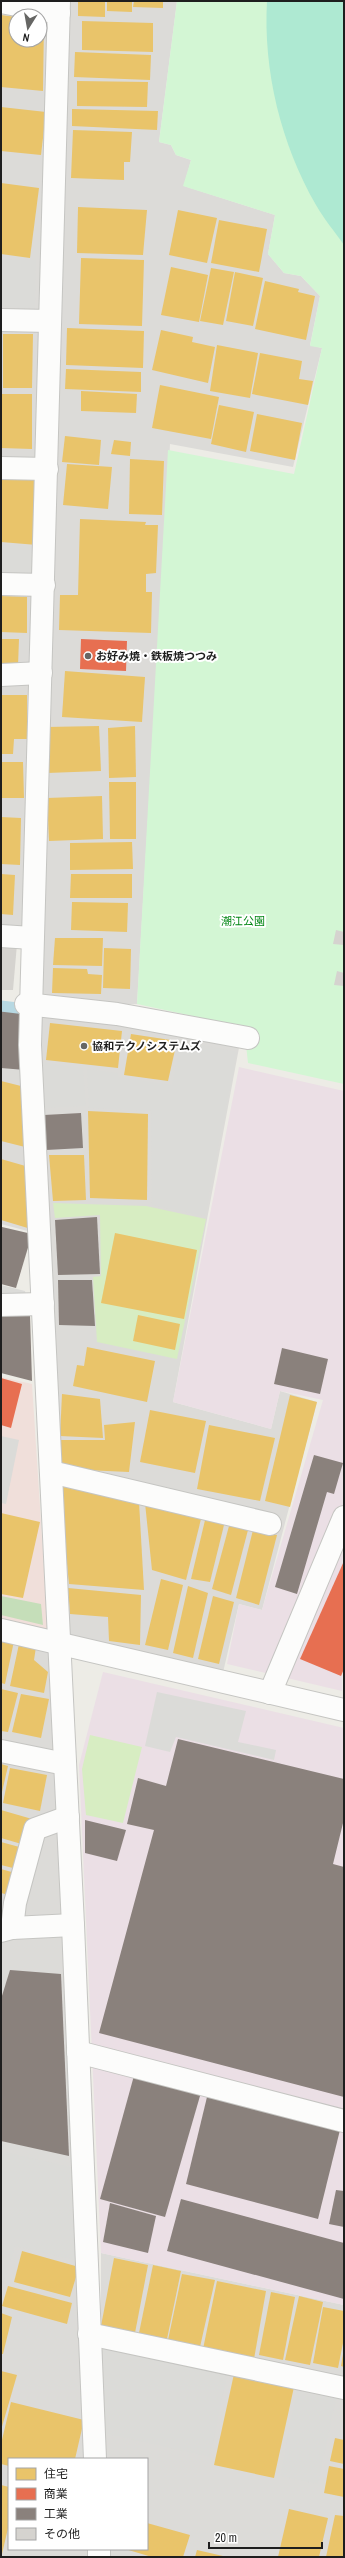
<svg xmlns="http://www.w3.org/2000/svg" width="345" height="2558" viewBox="0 0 345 2558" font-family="'Archivo Narrow','Noto Sans JP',sans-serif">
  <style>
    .residential { fill: #dcdbd8; fill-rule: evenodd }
    .commercial { fill: #f0dfda }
    .industrial { fill: #ebdfe5 }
    .grass { fill: #d7edc2 }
    .forest { fill: #c5deb9 }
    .park { fill: #d3f6d4 }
    .pitch { fill: #aee9d2 }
    .parking { fill: #dbdbd8 }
    .homes { fill: #e9c46a }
    .shops { fill: #e76f51 }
    .industry { fill: #8a817c }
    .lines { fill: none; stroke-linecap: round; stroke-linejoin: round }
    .stream { stroke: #b7d8e2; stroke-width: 11 }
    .building { fill: #d5d3cf }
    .minor-casing { stroke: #c5c5c2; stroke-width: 24 }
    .minor { stroke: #fcfcfb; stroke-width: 22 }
    .poi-dot { fill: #666664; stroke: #fff; stroke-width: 1.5 }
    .labels { text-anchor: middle; stroke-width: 4; stroke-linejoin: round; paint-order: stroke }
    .poi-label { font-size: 11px; font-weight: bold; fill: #1e1e1e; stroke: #fff; text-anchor: start }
    .park-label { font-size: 11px; fill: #028614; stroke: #fff }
  </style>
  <rect width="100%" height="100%" fill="#edece6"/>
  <g class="residential">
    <path d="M 1,1 L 177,1 L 159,142 L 171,145 L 176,155 L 191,160 L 184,186 L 275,215 L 268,254 L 284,273 L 301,276 L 320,296 L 310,345 L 322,348 L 293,467 L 170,444 L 137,1004 L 34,1005 L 241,1037 L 173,1402 L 271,1429 L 280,1391 L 317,1402 L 262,1610 L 239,1604 L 221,1681 L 60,1643 L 94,2459 L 9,2459 L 9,2549 L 98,2549 L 98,2557 L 1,2557 L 1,1625 L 59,1637 L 39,1234 L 1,1224 L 1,1001 L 30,1005 L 32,938 L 1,936 ZM 16,16 L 40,16 L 40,40 L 16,40 Z"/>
    <polygon points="101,2253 344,2305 344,2557 100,2557 100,2549 147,2549 147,2459 101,2459"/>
  </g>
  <polygon class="commercial" points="1,1377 32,1384 48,1630 1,1619"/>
  <g class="industrial">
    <polygon points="239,1067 344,1091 342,1691 227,1664 239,1604 262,1610 323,1400 280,1391 271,1429 173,1402"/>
    <polygon points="103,1672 344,1728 344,2305 101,2253 79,1765"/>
  </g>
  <g class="grass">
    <polygon points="53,1203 146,1206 206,1219 177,1359 97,1342 93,1277 101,1276 100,1215 55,1218"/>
    <polygon points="90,1735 142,1747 123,1823 86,1815 82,1769"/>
  </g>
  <polygon class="forest" points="1,1596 41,1604 43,1625 1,1615"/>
  <polygon class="park" points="177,1 344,1 344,1084 248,1063 244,1027 137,1004 168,450 294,474 322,348 310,346 320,296 301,276 284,273 268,254 275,215 183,186 191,160 176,155 171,145 159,142"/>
  <path class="pitch" d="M 267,1 L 344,1 L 344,245 C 335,232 324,219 316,205 C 281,144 263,71 267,1 Z"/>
  <g class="parking">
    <polygon points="1,259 36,260 35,308 1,307"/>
    <polygon points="1,544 37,547 36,576 1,576"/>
    <polygon points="181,1041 237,1052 205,1216 152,1205 151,1111 89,1108 87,1069 118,1073 118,1077 172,1085"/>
    <polygon points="41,1062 83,1068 86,1106 42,1108"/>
    <polygon points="1,1285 25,1291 29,1312 1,1309"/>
    <polygon points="1,1436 19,1440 6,1504 1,1503"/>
    <polygon points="157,1692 246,1711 238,1742 276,1750 274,1760 176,1737 170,1752 145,1746"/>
    <polygon points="1,2151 83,2170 87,2263 15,2246 1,2290"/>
    <polygon points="95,2340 228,2369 210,2457 99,2432"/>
    <polygon points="297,2390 336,2398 318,2484 280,2476"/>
    <polygon points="9,2547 9,2549 58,2549 85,2557 7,2557"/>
  </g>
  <g class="homes">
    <polygon points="78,1 105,1 105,17 78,16"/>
    <polygon points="107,1 132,1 132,12 107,11"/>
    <polygon points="134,1 163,1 163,8 133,7"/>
    <polygon points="1,15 16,17 16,40 40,40 40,21 44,21 43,91 1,87"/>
    <polygon points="82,21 153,23 153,52 82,50"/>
    <polygon points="75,52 151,55 150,80 74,77"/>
    <polygon points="77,81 148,82 147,107 77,106"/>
    <polygon points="1,107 46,112 41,155 1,151"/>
    <polygon points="72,109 158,111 157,130 72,126"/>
    <polygon points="73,130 132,132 130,162 124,162 124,180 71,178"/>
    <polygon points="1,183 39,188 30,258 1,254"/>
    <polygon points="78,207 147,210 143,255 77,253"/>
    <polygon points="178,210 217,218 207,263 169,255"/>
    <polygon points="219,220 267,229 259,272 211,263"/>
    <polygon points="81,258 144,260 142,326 79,324"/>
    <polygon points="171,267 208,275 199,322 161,315"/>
    <polygon points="211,268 234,272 223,325 200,321"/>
    <polygon points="235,272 263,278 253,326 226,321"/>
    <polygon points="265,281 299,289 298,292 315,296 306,340 255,329"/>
    <polygon points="67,328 144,331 143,368 66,365"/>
    <polygon points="161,330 193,337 192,342 215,347 208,383 152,370"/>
    <polygon points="3,334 33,334 32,388 3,388"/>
    <polygon points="217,345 258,353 250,398 210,391"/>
    <polygon points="260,353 302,361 299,379 313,381 308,405 252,394"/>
    <polygon points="66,369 141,372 141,392 65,389"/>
    <polygon points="160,385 219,397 211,439 152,428"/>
    <polygon points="81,391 137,394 136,413 81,411"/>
    <polygon points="1,394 32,394 32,449 1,448"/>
    <polygon points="219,405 254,412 246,452 211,444"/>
    <polygon points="257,414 302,423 295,460 250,451"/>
    <polygon points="65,436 101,440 99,465 62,462"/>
    <polygon points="114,440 131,442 130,456 111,454"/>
    <polygon points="130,459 164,461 162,515 129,514"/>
    <polygon points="67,464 112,467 108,509 63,505"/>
    <polygon points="1,477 37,480 37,545 1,542"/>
    <polygon points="80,519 146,522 145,525 158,525 156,573 146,574 146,592 152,592 151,633 59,630 60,595 78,595"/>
    <polygon points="1,596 27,597 27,633 1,632"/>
    <polygon points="1,639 19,639 18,666 1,666"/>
    <polygon points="65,671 145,677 142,722 62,717"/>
    <polygon points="1,695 27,695 27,739 14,739 13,754 1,754"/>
    <polygon points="99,726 101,771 47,773 46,727"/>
    <polygon points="135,726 136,777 109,778 108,728"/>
    <polygon points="1,762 23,762 24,798 1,798"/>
    <polygon points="109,782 136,782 136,839 110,839"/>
    <polygon points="102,796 103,839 49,841 47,798"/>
    <polygon points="1,817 21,818 20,865 1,864"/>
    <polygon points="132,842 133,869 70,870 70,843"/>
    <polygon points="1,874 15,875 13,915 1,914"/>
    <polygon points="71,874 132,874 132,898 70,898"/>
    <polygon points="72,902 128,903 127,932 71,930"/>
    <polygon points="55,938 103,938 102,966 53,965"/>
    <polygon points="104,948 131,949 130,989 103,988"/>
    <polygon points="53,968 87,969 88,974 102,975 101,994 52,993"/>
    <polygon points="50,1023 122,1031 118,1068 46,1060"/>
    <polygon points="131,1034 177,1041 168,1081 124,1075"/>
    <polygon points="1,1081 25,1087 29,1148 1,1141"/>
    <polygon points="88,1111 148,1114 147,1200 90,1198"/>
    <polygon points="49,1155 84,1155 86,1200 53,1201"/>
    <polygon points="1,1159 29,1167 31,1229 1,1220"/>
    <polygon points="115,1233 197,1250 184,1319 101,1303"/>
    <polygon points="138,1315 180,1324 175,1350 133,1341"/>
    <polygon points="87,1347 155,1361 147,1402 73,1386 77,1365 84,1366"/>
    <polygon points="62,1394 100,1399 103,1438 60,1436"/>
    <polygon points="290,1395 317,1402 290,1507 265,1501"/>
    <polygon points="150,1410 206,1421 195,1473 140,1462"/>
    <polygon points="135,1422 129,1472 62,1469 60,1440 105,1440 104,1425"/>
    <polygon points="209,1425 275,1438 260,1501 197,1489"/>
    <polygon points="59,1483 139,1502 144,1590 69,1584"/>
    <polygon points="145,1503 202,1515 186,1580 152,1570"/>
    <polygon points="1,1513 40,1522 23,1598 1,1594"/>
    <polygon points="206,1516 225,1521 210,1582 191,1579"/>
    <polygon points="229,1526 248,1530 231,1595 212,1589"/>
    <polygon points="253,1530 277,1535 259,1605 236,1598"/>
    <polygon points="161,1579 183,1585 168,1650 145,1645"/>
    <polygon points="188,1586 208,1593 193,1658 173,1653"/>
    <polygon points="68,1588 141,1595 140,1645 109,1641 108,1617 70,1614"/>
    <polygon points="213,1596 234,1602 219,1664 198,1659"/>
    <polygon points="1,1639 14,1641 5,1684 1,1683"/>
    <polygon points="19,1644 36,1647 34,1660 48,1672 44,1693 10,1686"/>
    <polygon points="1,1689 18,1693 8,1732 1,1731"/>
    <polygon points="21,1694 49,1699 41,1738 12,1732"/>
    <polygon points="1,1764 8,1766 2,1792 1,1792"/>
    <polygon points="10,1768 47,1775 40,1811 3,1803"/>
    <polygon points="1,1810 32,1819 25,1845 1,1838"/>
    <polygon points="1,1842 23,1848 17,1869 1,1865"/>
    <polygon points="1,1869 15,1873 9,1895 1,1893"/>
    <polygon points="22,2251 79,2267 70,2297 14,2282"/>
    <polygon points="114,2258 148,2265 135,2333 101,2326"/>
    <polygon points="153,2265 181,2271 167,2339 139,2333"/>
    <polygon points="182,2274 215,2280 200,2347 168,2340"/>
    <polygon points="217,2281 266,2291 254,2359 203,2349"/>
    <polygon points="8,2286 72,2303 67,2324 2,2306"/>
    <polygon points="271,2292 295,2297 283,2360 259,2355"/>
    <polygon points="299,2296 323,2302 310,2365 285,2360"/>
    <polygon points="323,2307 344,2311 344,2338 338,2368 313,2363"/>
    <polygon points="1,2313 12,2317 3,2354 1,2354"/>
    <polygon points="343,2354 344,2354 344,2367 341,2366"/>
    <polygon points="1,2371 17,2375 1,2430"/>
    <polygon points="234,2374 294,2387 274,2478 214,2465"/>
    <polygon points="11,2402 84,2420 75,2459 9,2459 9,2466 1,2464 1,2444"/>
    <polygon points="335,2438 344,2440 344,2464 330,2461"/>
    <polygon points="329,2466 344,2469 344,2497 324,2493"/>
    <polygon points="1,2485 9,2487 9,2524 2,2554"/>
    <polygon points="289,2509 328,2518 319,2557 278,2557"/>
    <polygon points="335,2515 344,2516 344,2557 326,2557"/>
    <polygon points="147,2523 190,2535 183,2557 152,2557 125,2549 147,2549"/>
    <polygon points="197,2550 223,2556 223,2557 195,2557"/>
  </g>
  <g class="shops">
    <polygon points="81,639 127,641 126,671 80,669"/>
    <polygon points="1,1378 22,1384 11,1428 1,1425"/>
    <polygon points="344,1561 344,1669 341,1676 300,1659"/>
  </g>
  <g class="industry">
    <polygon points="1,1011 23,1012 25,1070 1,1068"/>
    <polygon points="81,1113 83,1148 46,1150 44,1115"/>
    <polygon points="97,1217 100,1274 58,1275 55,1220"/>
    <polygon points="2,1227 32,1234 16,1288 1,1284"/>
    <polygon points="58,1280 92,1280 95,1326 59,1325"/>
    <polygon points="1,1312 30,1315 32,1381 1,1373"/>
    <polygon points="282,1348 328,1359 320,1394 274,1384"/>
    <polygon points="314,1455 343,1463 334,1494 327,1492 297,1594 275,1587"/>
    <polygon points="178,1739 344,1779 344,1819 333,1864 344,1867 344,2097 99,2033 154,1830 127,1824 138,1778 166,1786"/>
    <polygon points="85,1820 126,1830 117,1861 85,1853"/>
    <polygon points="10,1970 61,1974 69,2156 1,2141 1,1999"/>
    <polygon points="135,2072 202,2089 165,2217 100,2199"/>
    <polygon points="207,2097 340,2130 318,2219 186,2184"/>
    <polygon points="336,2190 344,2191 344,2227 329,2224"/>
    <polygon points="181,2199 344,2243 344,2299 167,2251"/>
    <polygon points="110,2203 156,2216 148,2253 103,2242"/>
  </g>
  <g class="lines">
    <polyline class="stream" points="1,1006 26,1009"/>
  </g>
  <g class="building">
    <polygon points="336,930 344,932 344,945 333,944"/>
    <polygon points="1,943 17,944 13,990 1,990"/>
    <polygon points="337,971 344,973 344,986 334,985"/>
  </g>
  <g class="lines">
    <defs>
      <g id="minor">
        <polyline points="59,1 30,1045 73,1925 95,2459"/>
        <polyline points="1,2 59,13"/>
        <polyline points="1,320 50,321"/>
        <polyline points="1,468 47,469"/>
        <polyline points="1,584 44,585"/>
        <polyline points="1,675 41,673"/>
        <polyline points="1,936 32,938"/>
        <polyline points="26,1004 117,1014 248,1038"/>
        <polyline points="1,1305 43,1304"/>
        <polyline points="51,1472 270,1524"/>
        <polyline points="1,1630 344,1710"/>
        <polyline points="270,1693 344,1517"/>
        <polyline points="1,1751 65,1764"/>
        <polyline points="12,1928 15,1903 35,1829 68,1817"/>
        <polyline points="1,1931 12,1928 73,1925"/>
        <polyline points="78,2052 344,2121"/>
        <polyline points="89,2334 344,2388"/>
        <polyline points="99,2549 99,2557"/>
      </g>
    </defs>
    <use href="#minor" class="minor-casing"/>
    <use href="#minor" class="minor"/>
  </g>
  <g class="poi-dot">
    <circle cx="88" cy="656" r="4"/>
    <circle cx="84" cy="1046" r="4"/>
  </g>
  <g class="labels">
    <g class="poi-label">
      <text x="96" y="660">お好み焼・鉄板焼つつみ</text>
      <text x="92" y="1050">協和テクノシステムズ</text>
    </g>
    <g class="park-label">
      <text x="243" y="925">潮江公園</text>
    </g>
  </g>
  <rect width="345" height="2558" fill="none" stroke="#1e1e1e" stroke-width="4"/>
  <rect x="8" y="2458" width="140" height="92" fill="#ffffff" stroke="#a5a5a5"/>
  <rect x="16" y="2468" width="20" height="12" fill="#e9c46a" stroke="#a5a5a5"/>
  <text x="44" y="2478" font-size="12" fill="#1e1e1e">住宅</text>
  <rect x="16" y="2488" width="20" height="12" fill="#e76f51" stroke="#a5a5a5"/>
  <text x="44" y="2498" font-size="12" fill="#1e1e1e">商業</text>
  <rect x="16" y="2508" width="20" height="12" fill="#8a817c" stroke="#a5a5a5"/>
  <text x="44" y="2518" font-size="12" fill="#1e1e1e">工業</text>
  <rect x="16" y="2528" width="20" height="12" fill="#d5d3cf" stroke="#a5a5a5"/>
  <text x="44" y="2538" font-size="12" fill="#1e1e1e">その他</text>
  <g transform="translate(28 28) rotate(191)"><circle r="19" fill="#ffffff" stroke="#a5a5a5"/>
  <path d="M0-3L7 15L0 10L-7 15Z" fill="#666664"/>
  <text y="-6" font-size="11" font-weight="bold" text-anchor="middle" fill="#1e1e1e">N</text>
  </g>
  <path d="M209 2542v6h113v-6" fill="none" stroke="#1e1e1e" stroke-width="2"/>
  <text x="215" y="2542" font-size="12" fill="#1e1e1e" stroke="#ffffff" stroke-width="3" paint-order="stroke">20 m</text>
</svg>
